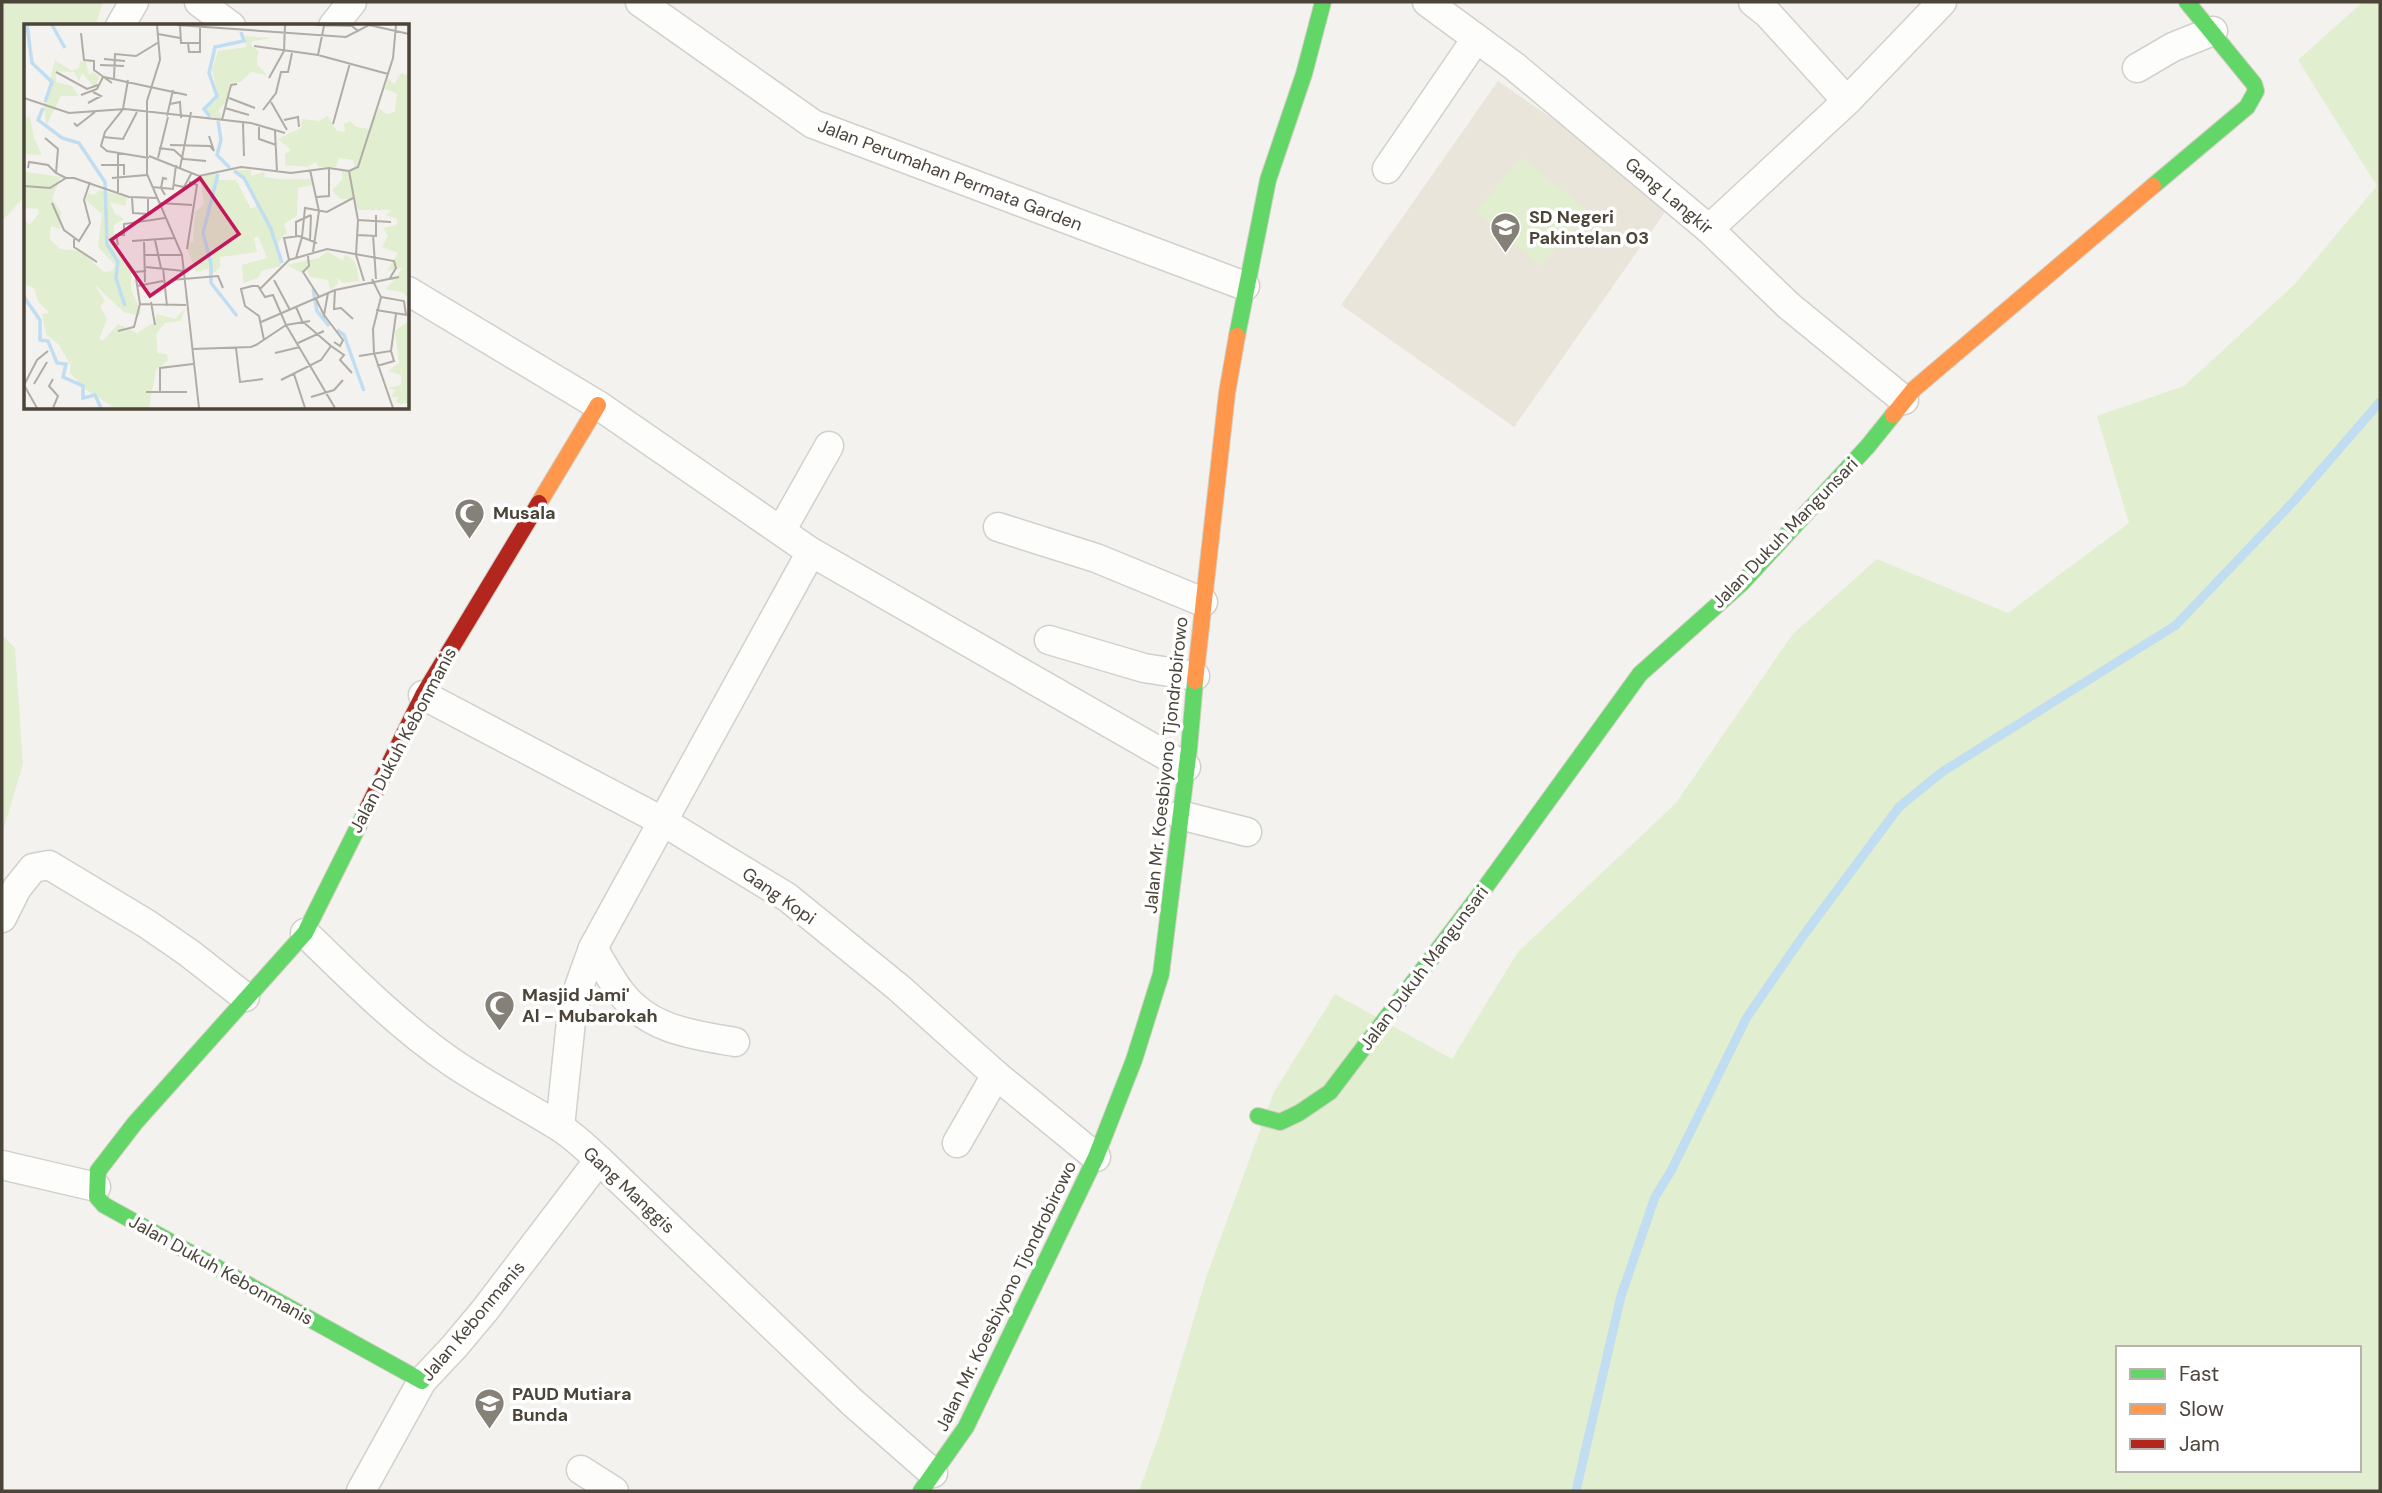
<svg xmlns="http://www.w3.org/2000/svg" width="2382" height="1493" viewBox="0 0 2382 1493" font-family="'DM Sans',sans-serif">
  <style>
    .education { fill: #eae5da }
    .green { fill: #e1eecf; fill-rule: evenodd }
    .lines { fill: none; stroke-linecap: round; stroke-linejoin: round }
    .stream { stroke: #c0ddf1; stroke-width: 9 }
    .street-casing { stroke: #d2d0cb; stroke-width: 31 }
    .fast-casing { stroke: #d3cfc5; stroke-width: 18 }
    .slow-casing { stroke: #d3cfc5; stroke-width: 18 }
    .jam-casing { stroke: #d3cfc5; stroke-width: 18 }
    .street { stroke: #fdfdfc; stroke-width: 28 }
    .fast { stroke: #63d668; stroke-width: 16 }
    .slow { stroke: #ff974d; stroke-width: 16 }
    .jam { stroke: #b3261e; stroke-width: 16 }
    .labels { text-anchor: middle; stroke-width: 7; stroke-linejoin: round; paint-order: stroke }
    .street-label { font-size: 18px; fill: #4b4439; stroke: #fff }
    .poi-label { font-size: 18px; font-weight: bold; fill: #4b4439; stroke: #fff; text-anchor: start }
    .inset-river { fill: none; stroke: #c0ddf1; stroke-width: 3.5 }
    .inset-road { fill: none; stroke: #b0aca6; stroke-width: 2 }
    .view { fill: #c2185b; fill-opacity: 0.15; stroke: #c2185b; stroke-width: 3.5 }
    .inset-edge { fill: none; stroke: #4b4439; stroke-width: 3.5 }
  </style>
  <rect width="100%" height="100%" fill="#f4f2ee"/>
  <polygon class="education" points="1498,81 1672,202 1514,427 1341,305"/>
  <g class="green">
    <polygon points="2,2 103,2 95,26 26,26 26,195 2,221"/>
    <path d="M 2363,2 L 2380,2 L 2380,1491 L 1139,1491 L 1160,1433 L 1206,1278 L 1274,1092 L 1335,994 L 1452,1059 L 1518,952 L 1676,803 L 1792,635 L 1877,559 L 2008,613 L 2129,523 L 2097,416 L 2184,386 L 2295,284 L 2377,186 L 2298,60 ZM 2118,1348 L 2359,1348 L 2359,1470 L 2118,1470 Z"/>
    <polygon points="1521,157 1587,210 1541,266 1476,212"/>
    <polygon points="2,635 15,648 23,764 2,834"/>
  </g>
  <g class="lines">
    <polyline class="stream" points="1576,1491 1621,1296 1655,1197 1671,1171 1747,1017 1803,936 1899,807 1942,772 2176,625 2294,501 2380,402"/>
    <defs>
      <g id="street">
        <polyline points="199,2 231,26"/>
        <polyline points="640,2 813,124 1245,286"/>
        <polyline points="1427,2 1514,66 1709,229 1789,306 1904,400"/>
        <polyline points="1753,2 1768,14 1847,101"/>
        <polyline points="120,26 134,2"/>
        <polyline points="333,26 352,2"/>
        <polyline points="2137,68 2173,47 2213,31"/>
        <polyline points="1387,169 1476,39"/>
        <polyline points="1709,229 1847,101 1942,2"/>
        <polyline points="408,291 598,405 811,552 1186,767"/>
        <polyline points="998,527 1096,558 1203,602"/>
        <polyline points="781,531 829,446"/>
        <polyline points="1049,640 1144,668 1195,676"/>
        <polyline points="423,695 662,821 787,897 899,988 996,1075 1096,1157"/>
        <polyline points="1180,815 1247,832"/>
        <polyline points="2,918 17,888 33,868 49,865 147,924 189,953 245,997"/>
        <path d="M 305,933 C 351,978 399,1026 453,1063 C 487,1086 523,1104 558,1126 C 573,1135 586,1148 599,1160 L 852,1402 L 933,1473"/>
        <path d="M 593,948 C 602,963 611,980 622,994 C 650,1030 694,1035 735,1042"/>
        <polyline points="560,1127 571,1021 579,987 593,948 811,552"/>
        <polyline points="957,1143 996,1075"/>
        <polyline points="2,1165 96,1187"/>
        <polyline points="581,1470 614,1491"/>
        <polyline points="361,1491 422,1381 454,1347 485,1310 599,1160"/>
      </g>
      <g id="fast">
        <polyline points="2153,186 2247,107 2256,91 2254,84 2187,2"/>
        <polyline points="1237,336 1268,180 1304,74 1323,2"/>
        <polyline points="368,807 305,933 135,1123 98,1171 97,1197 104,1205 422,1381"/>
        <polyline points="1258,1116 1280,1122 1299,1113 1330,1092 1487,885 1640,674 1742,583 1868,446 1893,415"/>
        <polyline points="921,1491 966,1427 1096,1157 1134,1060 1161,974 1189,749 1195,681"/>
      </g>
      <g id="slow">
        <polyline points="1893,415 1914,389 2153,186"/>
        <polyline points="539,503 598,405"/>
        <polyline points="1195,681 1227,393 1237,336"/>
      </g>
      <polyline id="jam" points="368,807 423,695 539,503"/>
    </defs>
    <use href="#street" class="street-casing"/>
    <use href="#fast" class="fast-casing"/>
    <use href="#slow" class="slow-casing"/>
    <use href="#jam" class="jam-casing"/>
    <use href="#street" class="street"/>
    <use href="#fast" class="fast"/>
    <use href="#slow" class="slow"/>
    <use href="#jam" class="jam"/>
  </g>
  <defs>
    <symbol id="school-pin" viewBox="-11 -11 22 30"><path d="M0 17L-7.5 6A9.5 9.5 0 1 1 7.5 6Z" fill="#868178" stroke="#fff"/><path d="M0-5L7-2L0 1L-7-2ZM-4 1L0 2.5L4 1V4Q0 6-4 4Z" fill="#fff"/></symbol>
    <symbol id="mosque-pin" viewBox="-11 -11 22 30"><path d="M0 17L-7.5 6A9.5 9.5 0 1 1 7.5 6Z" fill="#868178" stroke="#fff"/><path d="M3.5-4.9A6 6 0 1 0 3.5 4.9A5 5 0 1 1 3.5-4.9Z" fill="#fff"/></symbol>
  </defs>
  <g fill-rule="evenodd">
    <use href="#school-pin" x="1488" y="210" width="35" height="47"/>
    <use href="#mosque-pin" x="452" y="496" width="35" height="47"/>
    <use href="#mosque-pin" x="482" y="988" width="35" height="47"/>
    <use href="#school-pin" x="472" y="1386" width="35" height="47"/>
  </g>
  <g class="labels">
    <g class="street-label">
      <text transform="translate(950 175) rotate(21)" y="6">Jalan Perumahan Permata Garden</text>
      <text transform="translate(1669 196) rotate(40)" y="6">Gang Langkir</text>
      <text transform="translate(1785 533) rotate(-46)" y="6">Jalan Dukuh Mangunsari</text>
      <text transform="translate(403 740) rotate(-62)" y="6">Jalan Dukuh Kebonmanis</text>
      <text transform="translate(1166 765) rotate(-84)" y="6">Jalan Mr. Koesbiyono Tjondrobirowo</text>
      <text transform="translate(779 896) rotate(35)" y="6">Gang Kopi</text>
      <text transform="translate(1424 968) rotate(-53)" y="6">Jalan Dukuh Mangunsari</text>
      <text transform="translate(629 1190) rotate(43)" y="6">Gang Manggis</text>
      <text transform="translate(221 1270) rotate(29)" y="6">Jalan Dukuh Kebonmanis</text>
      <text transform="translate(1006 1296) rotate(-64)" y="6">Jalan Mr. Koesbiyono Tjondrobirowo</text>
      <text transform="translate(473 1321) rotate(-50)" y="6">Jalan Kebonmanis</text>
    </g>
    <g class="poi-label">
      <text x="1529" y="223">SD Negeri<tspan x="1529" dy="21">Pakintelan 03</tspan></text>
      <text x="493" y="519">Musala</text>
      <text x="522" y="1001">Masjid Jami'<tspan x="522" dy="21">Al - Mubarokah</tspan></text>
      <text x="512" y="1400">PAUD Mutiara<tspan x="512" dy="21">Bunda</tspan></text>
    </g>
  </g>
  <g transform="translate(24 24)">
    <rect width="385" height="385" fill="#f4f2ee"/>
    <path d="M 221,12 L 248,14 L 228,17 L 227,21 L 234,27 L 233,40 L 243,51 L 227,48 L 217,58 L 205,59 L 203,76 L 195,86 L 198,96 L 184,91 L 182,81 L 191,78 L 194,71 L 188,46 L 194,27 L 222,23 ZM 31,36 L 48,47 L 55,44 L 56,37 L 62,38 L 65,51 L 69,48 L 75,53 L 71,64 L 58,49 L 55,57 L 50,48 L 32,47 L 32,58 L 48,62 L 55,72 L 37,72 L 22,102 L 20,80 ZM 377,49 L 385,52 L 385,277 L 380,269 L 361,265 L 370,256 L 358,254 L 373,252 L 378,244 L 363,247 L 374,229 L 358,223 L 364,212 L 359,204 L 373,201 L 373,195 L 362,191 L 367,186 L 334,186 L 330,175 L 316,175 L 308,166 L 318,156 L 318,147 L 331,146 L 329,136 L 315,134 L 312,143 L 295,143 L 291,138 L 284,143 L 261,141 L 261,130 L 267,126 L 254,115 L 277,104 L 278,95 L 295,97 L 304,92 L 313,107 L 321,108 L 320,100 L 326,97 L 332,103 L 345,105 L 355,84 L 362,90 L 371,88 L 373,70 L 361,65 L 364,54 L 370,60 ZM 6,92 L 10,114 L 18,131 L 0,130 L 0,95 ZM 211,146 L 227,146 L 227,152 L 240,148 L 241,153 L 253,155 L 287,155 L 288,161 L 274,164 L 273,192 L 260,200 L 263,208 L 254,219 L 257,242 L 237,247 L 234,254 L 219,259 L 218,241 L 243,234 L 234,212 L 230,214 L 233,228 L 196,233 L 196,243 L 188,251 L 187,244 L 172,248 L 163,224 L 163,219 L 169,218 L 171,188 L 180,180 L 176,152 L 194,148 L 195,156 L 212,156 L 227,185 L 233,182 L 223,155 ZM 2,148 L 37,153 L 28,174 L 37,188 L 36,205 L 27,202 L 26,215 L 36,225 L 57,227 L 80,248 L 88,247 L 91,241 L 74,223 L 78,190 L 62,176 L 64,169 L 70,171 L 75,166 L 102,173 L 102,182 L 86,178 L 91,190 L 100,195 L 90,201 L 90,211 L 94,230 L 107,244 L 107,265 L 117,288 L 115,292 L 100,288 L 70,260 L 81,277 L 76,282 L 83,295 L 75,315 L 79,317 L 94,300 L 113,309 L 131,298 L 133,290 L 151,295 L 161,284 L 157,297 L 141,299 L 132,310 L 134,329 L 143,330 L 144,336 L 132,346 L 125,384 L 91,384 L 62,366 L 46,349 L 47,342 L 35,321 L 22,310 L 18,290 L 25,289 L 14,277 L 10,264 L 0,260 L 0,196 L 6,201 L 15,189 L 14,185 L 1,184 ZM 303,227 L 319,237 L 321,231 L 326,233 L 332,240 L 335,257 L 319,259 L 313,254 L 314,260 L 306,266 L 304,256 L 286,253 L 282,244 L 278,249 L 263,241 L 295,234 ZM 385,297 L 385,379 L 377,380 L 372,378 L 374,373 L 367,373 L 371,366 L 364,364 L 377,361 L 377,351 L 364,347 L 375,339 L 371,307 Z" fill="#e1eecf"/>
    <path class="inset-river" d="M 3,1 L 8,39 L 28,58 L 21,78M 28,1 L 41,24M 19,84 L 14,96 L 38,114 L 55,119 L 81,158 L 83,220 L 94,238 L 92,254 L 101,282M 186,93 L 180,85 L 193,72 L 185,49 L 191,23 L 220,17 L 217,8M 194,97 L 197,116 L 193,131 L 206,144M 210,147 L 220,154 L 247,205 L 258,239M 194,150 L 179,209 L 187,239 L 187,259 L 213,292M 289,265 L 293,287 L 305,302M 0,273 L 16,296 L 16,316 L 24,317 L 33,339 L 42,340 L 39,353 L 59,362 L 59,374 L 71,371 L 77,384M 313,306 L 320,311 L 340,367"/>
    <path class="inset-road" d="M 133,1 L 136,36 L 123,77 L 123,150 L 158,231 L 175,384M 153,1 L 322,13 L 345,1 L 385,10M 156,1 L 157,19 L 176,19M 291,1 L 328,2 L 334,7M 57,9 L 60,36 L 70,37 L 70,46 L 88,59M 134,10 L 156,14M 164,19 L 165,28 L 176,28 L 176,3M 230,22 L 294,31 L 364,50M 294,31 L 300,2M 80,35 L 101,37M 76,41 L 100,42M 32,48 L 63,65 L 74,61M 80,53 L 163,71M 90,54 L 91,30 L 112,32 L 135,18M 245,54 L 260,27 L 261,1M 104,56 L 99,85 L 81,108 L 77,122 L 83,127 L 125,134M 57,71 L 73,65 L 79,53M 0,74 L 45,89 L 101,85 L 227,99 L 261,109M 205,74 L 231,84M 247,78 L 263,106M 64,79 L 77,72 L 69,68M 146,80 L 156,78 L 157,94M 201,84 L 225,91M 239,86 L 252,69 L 257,48 L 264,48 L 268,29M 143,92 L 149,66M 198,96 L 207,61 L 213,60M 260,96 L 274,93 L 275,103M 50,99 L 53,102 L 71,88M 219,99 L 220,132M 309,100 L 326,39M 235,101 L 235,115 L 252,121M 251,107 L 253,148M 79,113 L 99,115 L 113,88M 21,114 L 34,125 L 32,149 L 42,154M 146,121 L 186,122 L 190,127 L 185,112M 135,124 L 150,126 L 160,135 L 182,137M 125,132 L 175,152 L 217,143 L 267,149 L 305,144 L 325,147M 134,134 L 144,93M 77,141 L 100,141 L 100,151M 4,144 L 5,138 L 24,141 L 32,149M 156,144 L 167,88M 286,146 L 295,187 L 289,228M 325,147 L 334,143 L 369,34 L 372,1M 325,147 L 334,196 L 332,231 L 340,257M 88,154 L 123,151M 150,161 L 160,163 L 167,150M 0,162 L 26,164 L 42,154 L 50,154 L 105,173 L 133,174M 128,163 L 149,165 L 152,141M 94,170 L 94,129M 141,171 L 137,164 L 139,154 L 143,155M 108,173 L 109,189 L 124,190 L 124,174M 293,173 L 305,172 L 305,144M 28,179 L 40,206 L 55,217 L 66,199 L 60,176 L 66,158M 136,179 L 168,181M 334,196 L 367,198M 333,211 L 352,212 L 352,191M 349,211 L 352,255M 272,212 L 272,198 L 287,191M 278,213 L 281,184 L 303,188 L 329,174M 50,215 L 50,223 L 73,238M 120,216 L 121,258M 131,216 L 137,244M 286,216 L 287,191M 108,217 L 150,214M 94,221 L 92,211 L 100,211 L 100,200 L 141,194M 163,225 L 173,161 L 165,158M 121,231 L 158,231M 284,232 L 285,242 L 279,248 L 295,273M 272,234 L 278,213M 265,236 L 303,225 L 370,237 L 372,244 L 366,254M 265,236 L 260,214 L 275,212 L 293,219M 122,243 L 160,247M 139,244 L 143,282M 348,255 L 357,273 L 349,305 L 350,329 L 369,384M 147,256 L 194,252 L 199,264M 250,256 L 266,286M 113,262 L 139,257M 236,265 L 265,236M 311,266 L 310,285 L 317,284 L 329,295M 357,273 L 380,277 L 382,291M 292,275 L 300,291 L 304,269M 127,278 L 131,301M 116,280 L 111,248 L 122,247M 352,286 L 383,291M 300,291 L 319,316 L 316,322 L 310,318M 286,297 L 262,301 L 311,384M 237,298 L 311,266 L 375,253M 94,307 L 110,303 L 116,280 L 162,281M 274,319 L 300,307M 307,322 L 320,331 L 316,336 L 328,349M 212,324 L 216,358 L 239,355M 168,325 L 227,323 L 232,321 L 262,301 L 249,271 L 241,273 L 234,262 L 228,262 L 217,265 L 221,282 L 235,292 L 240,316M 251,329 L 276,323M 335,332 L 367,327 L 372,290M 353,342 L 370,337 L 367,327M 270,350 L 281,384M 29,355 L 25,362 L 34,372 L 29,384M 257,356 L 297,336 L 307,322 L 278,297 L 272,283M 10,360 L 23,338M 0,361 L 13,336 L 24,327M 0,361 L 13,384M 122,368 L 163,368M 136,368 L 136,344 L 169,340M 287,373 L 310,366 L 319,356"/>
    <path class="view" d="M 176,154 L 215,210 L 126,272 L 87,216 Z"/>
    <rect width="385" height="385" class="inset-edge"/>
  </g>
  <rect width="2382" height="1493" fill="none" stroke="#4b4439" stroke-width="7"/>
  <rect x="2116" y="1346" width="245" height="126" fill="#ffffff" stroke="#b7b4b0" stroke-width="2"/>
  <rect x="2130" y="1369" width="35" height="10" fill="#63d668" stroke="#b7b4b0" stroke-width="2"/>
  <text x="2179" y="1381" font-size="21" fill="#4b4439">Fast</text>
  <rect x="2130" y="1404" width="35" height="10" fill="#ff974d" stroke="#b7b4b0" stroke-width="2"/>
  <text x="2179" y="1416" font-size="21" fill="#4b4439">Slow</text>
  <rect x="2130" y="1439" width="35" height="10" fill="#b3261e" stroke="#b7b4b0" stroke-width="2"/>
  <text x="2179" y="1451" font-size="21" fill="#4b4439">Jam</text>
</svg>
